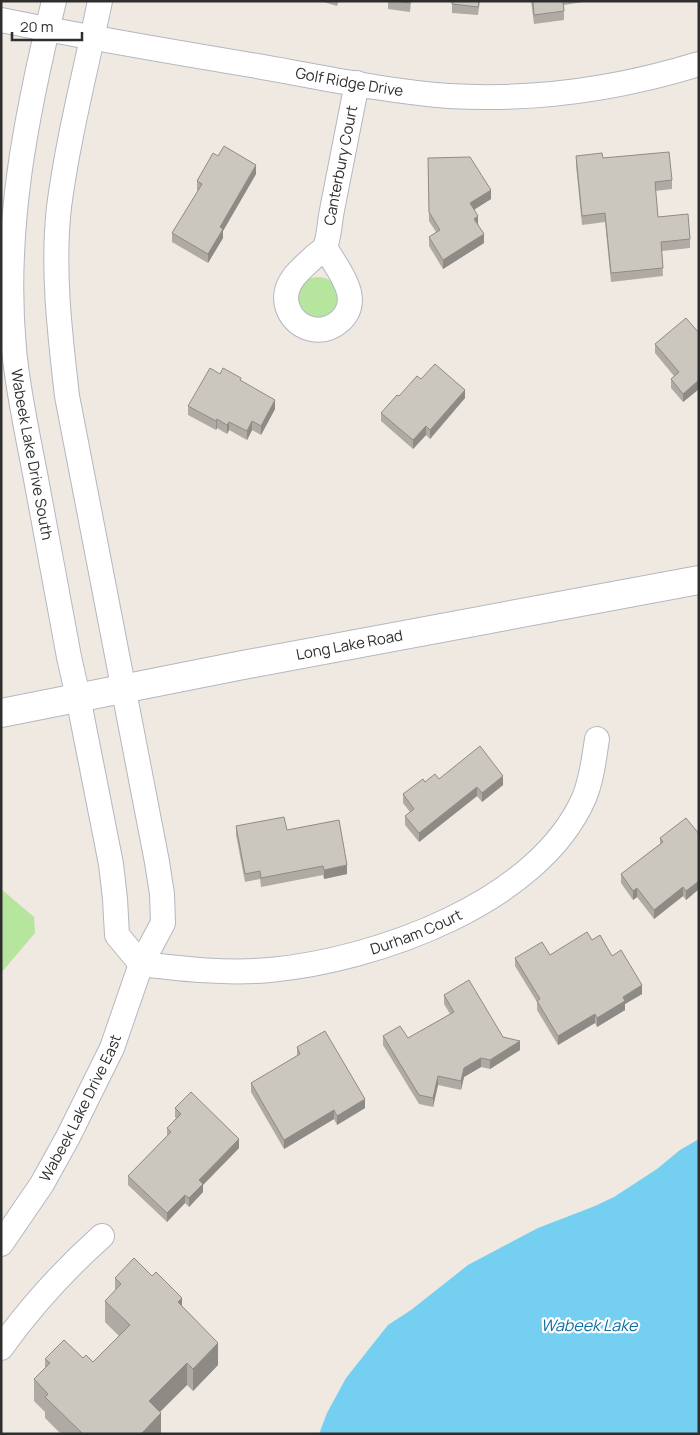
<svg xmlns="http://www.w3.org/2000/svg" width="700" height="1435" viewBox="0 0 700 1435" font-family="Manrope,sans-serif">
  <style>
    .green { fill: #b6e59e }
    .water { fill: #75cff0 }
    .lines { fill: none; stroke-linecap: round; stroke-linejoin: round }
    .street-casing { stroke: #b4b7c1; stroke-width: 26 }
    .secondary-casing { stroke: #b4b7c1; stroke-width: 30 }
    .street { stroke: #fff; stroke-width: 24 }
    .secondary { stroke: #fff; stroke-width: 28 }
    .wall { fill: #afaba4 }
    .shaded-wall { fill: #8e8b86 }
    .building { fill: #cbc7bf; stroke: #8e8b86 }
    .labels { text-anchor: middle; stroke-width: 4.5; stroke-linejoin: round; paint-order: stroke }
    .street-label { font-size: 15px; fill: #2e2e2e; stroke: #fff }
    .water-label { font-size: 16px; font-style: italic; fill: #0d6fa3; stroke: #fff }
  </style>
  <rect width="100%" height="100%" fill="#efe9e1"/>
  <g class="green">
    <circle cx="318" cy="298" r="21"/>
    <polygon points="1,889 34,917 35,933 1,973"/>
  </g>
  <polygon class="water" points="699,1139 699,1434 319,1434 327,1413 346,1378 388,1325 411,1310 468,1265 538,1228 595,1206 614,1197 657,1169 680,1150"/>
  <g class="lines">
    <defs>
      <g id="street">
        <path id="s1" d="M 54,1 C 26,115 3,231 14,349 C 18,393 28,436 36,479 C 47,538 58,598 69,657 L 78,697 L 111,864 L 115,899 L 117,935 L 141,964"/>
        <path id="s2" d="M 1,20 C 84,37 167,51 251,65 C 316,76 382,91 449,96 C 534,101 618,89 699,64"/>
        <path id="s3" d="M 325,247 C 336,268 365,298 340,321 C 332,328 322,331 312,329 C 297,326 286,313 286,297 C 287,278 304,267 316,255 C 319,253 323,250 325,247 C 329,239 330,219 332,210 C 340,168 349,125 357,83"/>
        <path id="s4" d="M 141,964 C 184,969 227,974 270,970 C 376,960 538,903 584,798 C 592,779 594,758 597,739"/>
        <path id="s5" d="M 1,1244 L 42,1184 L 68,1137 L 112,1048 L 141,964 L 163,923 L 162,894 L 157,862 L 67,396 C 60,334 52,270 59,207 C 68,138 86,69 100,1"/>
        <path d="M 1,1348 C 31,1306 64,1270 102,1236"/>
      </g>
      <g id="secondary">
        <path id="s6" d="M 1,713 L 243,665 L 699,580"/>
      </g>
    </defs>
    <use href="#street" class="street-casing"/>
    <use href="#secondary" class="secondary-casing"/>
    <use href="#street" class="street"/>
    <use href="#secondary" class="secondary"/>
  </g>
  <g class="wall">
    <polygon points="320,1 339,1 337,6"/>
    <polygon points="388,1 411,1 410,12 388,9"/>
    <polygon points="480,1 478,15 452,13 452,4"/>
    <polygon points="531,1 583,1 583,2 564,5 564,20 534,24"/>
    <polygon points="218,156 256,174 223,231 223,238 208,263 172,242 172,233 198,191 197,190 197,181"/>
    <polygon points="576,156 603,158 672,180 672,189 655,191 658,217 690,239 690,248 662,251 663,276 611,282 605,222 582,225 576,165"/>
    <polygon points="428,158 491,199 474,210 484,243 443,269 429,246 429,237 436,232 429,221"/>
    <polygon points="699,333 699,389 683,402 671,388 671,379 674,376 655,353 655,344"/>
    <polygon points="220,374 241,381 275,409 261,435 252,430 247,440 229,430 227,434 217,428 216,430 188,415 188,406"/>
    <polygon points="421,379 465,398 430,439 426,435 413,449 381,421 381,413 399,396"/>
    <polygon points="439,779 503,785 482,802 477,796 419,842 405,825 405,816 410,812 403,803 403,794 425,782"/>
    <polygon points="236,826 287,830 347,874 324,879 323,875 261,887 260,879 245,882 236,835"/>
    <polygon points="699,834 699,889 686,900 683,896 654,919 637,897 633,900 621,883 621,874 660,844 660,838"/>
    <polygon points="592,940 612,956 642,994 625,1004 625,1010 597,1027 595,1023 558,1045 537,1010 537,1002 515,966 515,958 550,955"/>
    <polygon points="444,995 503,1037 520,1050 490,1069 481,1067 464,1077 461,1090 438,1085 433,1107 419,1104 383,1045 383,1036 408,1038 450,1014 444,1004"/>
    <polygon points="297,1047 365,1108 337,1125 334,1119 284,1149 251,1092 251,1083 297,1056"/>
    <polygon points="175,1108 239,1148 203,1185 203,1192 189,1207 185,1203 167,1222 128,1185 128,1176 167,1136 167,1128 176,1118 175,1117"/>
    <polygon points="115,1278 182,1306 218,1365 193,1391 187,1385 159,1412 161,1434 61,1434 45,1418 45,1412 34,1401 34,1379 45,1368 45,1359 83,1358 93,1362 119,1336 105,1322 105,1301 115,1291"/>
  </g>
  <g class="shaded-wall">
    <polygon points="256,165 256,174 223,231 223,238 208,263 208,254 220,227"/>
    <polygon points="491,190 491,199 470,212 470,203"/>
    <polygon points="478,216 478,225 474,219"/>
    <polygon points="484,234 484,243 443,269 443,260"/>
    <polygon points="699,380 699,389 683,402 683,394"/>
    <polygon points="465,390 465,398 430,439 430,430"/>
    <polygon points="275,400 275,409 261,435 261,426"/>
    <polygon points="217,419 217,428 216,430 216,421"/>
    <polygon points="252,421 252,430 247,440 247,431"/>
    <polygon points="229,422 229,430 227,434 227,425"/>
    <polygon points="426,426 426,435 413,449 413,440"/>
    <polygon points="503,776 503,785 482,802 482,793"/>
    <polygon points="477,787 477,796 419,842 419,833"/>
    <polygon points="347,865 347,874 324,879 324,870"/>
    <polygon points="699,881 699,889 686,900 686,891"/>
    <polygon points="683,887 683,896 654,919 654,910"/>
    <polygon points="637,888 637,897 633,900 633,891"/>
    <polygon points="642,985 642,994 625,1004 625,1010 597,1027 597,1018 623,997"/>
    <polygon points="595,1014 595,1023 558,1045 558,1036"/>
    <polygon points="520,1041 520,1050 490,1069 490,1060"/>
    <polygon points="481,1058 481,1067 464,1077 461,1090 461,1081 464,1068"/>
    <polygon points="438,1076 438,1085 433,1107 433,1098"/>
    <polygon points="365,1099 365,1108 337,1125 337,1116"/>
    <polygon points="334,1110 334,1119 284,1149 284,1140"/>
    <polygon points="239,1139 239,1148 203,1185 203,1192 189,1207 189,1198 199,1180"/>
    <polygon points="185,1195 185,1203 167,1222 167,1213"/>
    <polygon points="182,1298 182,1319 178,1302"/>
    <polygon points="218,1343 218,1365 193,1391 193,1369"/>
    <polygon points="187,1363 187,1385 149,1423 149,1401"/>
    <polygon points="161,1413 161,1434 141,1434"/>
  </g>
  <g class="building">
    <polygon points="396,1 411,1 410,3"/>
    <polygon points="452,1 479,1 478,7 452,4"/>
    <polygon points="533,1 563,1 564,11 534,15"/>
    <polygon points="224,146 256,165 220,227 223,229 208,254 172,233 202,184 197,181 213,153 218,156"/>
    <polygon points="669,152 672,180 655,182 658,217 688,214 690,239 661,242 663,268 611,273 605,213 582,216 576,156 602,153 603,158"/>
    <polygon points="470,157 491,190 470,203 478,216 474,219 484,234 443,260 429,237 440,230 429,212 428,158"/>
    <polygon points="686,318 699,333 699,380 683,394 671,379 679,372 655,344"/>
    <polygon points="435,364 465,390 430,430 426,426 413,440 381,413 397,395 399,396 417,376 421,379"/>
    <polygon points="210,368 220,374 223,368 241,378 240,380 275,400 261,426 252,421 247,431 229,422 227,425 217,419 216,421 188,406"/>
    <polygon points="480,746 503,776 482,793 477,787 419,833 405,816 414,809 403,794 423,779 425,782 435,774 439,779"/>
    <polygon points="284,817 287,830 339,820 347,865 324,870 323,866 261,878 260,871 245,874 236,826"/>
    <polygon points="686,818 699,834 699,881 686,891 683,887 654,910 637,888 633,891 621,874 663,842 660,838"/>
    <polygon points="587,932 592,940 600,935 612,956 621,950 642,985 623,997 625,1001 597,1018 595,1014 558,1036 537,1001 540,999 515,958 542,942 550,955"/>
    <polygon points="469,980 503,1037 520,1041 490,1060 481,1058 464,1068 461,1081 438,1076 433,1098 419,1095 383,1036 400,1026 408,1038 454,1012 444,995"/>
    <polygon points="325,1031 365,1099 337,1116 334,1110 284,1140 251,1083 300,1054 297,1047"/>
    <polygon points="191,1092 239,1139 199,1180 203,1184 189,1198 185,1195 167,1213 128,1176 171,1132 167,1128 181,1114 175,1108"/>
    <polygon points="134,1258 152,1276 156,1272 182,1298 178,1302 218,1343 193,1369 187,1363 149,1401 161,1413 141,1434 83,1434 45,1397 48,1394 34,1379 50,1363 45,1359 64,1340 83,1358 86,1355 93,1362 130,1325 105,1301 121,1284 115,1278"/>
  </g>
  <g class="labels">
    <g class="street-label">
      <text dy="5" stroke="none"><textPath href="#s2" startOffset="354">Golf Ridge Drive</textPath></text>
      <text dy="5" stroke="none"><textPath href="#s3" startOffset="306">Canterbury Court</textPath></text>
      <text dy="5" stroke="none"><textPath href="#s1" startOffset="459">Wabeek Lake Drive South</textPath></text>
      <text dy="5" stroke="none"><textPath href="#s6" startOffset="355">Long Lake Road</textPath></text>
      <text dy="5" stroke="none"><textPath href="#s4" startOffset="281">Durham Court</textPath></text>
      <text dy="5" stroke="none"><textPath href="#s5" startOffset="158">Wabeek Lake Drive East</textPath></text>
    </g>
    <g class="water-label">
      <text x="589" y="1331">Wabeek Lake</text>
    </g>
  </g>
  <rect width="700" height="1435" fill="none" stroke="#2e2e2e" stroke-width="5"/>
  <path d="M12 32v8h70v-8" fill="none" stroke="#2e2e2e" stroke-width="2.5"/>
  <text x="20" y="32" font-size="15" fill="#2e2e2e" stroke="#ffffff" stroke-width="4" paint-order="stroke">20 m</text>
</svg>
